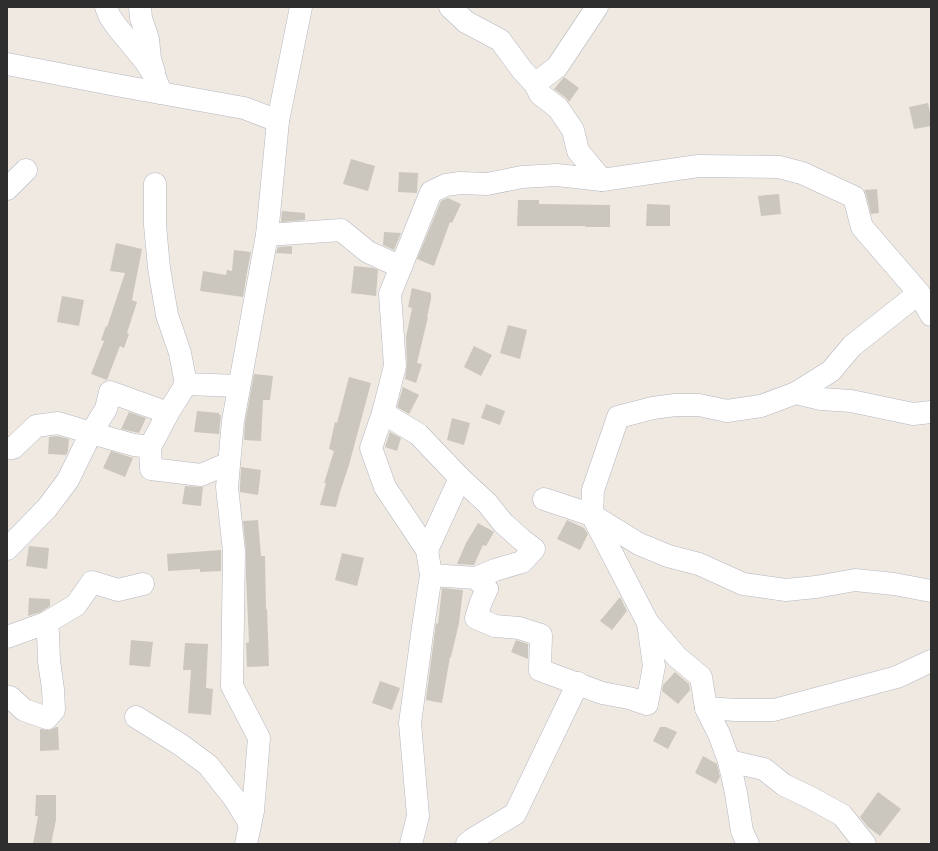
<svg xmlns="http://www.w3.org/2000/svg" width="938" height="851" viewBox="0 0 938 851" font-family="'DejaVu Sans',sans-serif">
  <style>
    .building { fill: #cbc7bf }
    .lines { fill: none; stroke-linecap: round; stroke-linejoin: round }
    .minor-casing { stroke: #b4b7c1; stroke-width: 23 }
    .minor { stroke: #fff; stroke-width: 22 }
  </style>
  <rect width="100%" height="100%" fill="#efe9e1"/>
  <g class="building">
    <polygon points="564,77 579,88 569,102 566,98 554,89"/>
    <polygon points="928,103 931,118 931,126 914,129 909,107"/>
    <polygon points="351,159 375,166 368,191 343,184"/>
    <polygon points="399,172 418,173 417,193 398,192"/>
    <polygon points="877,189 879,213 871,214 866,194 864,190"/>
    <polygon points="779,194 781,214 761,216 758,196"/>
    <polygon points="448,198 461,204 452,223 450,222 434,266 417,259 441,201"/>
    <polygon points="518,200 539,200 539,204 610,205 610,227 585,227 585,226 517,226"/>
    <polygon points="647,204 670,205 670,226 646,226"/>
    <polygon points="282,211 305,213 305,220 281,222"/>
    <polygon points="384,232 401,233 394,250 383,245"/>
    <polygon points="116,243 142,249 132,300 137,302 127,333 129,334 124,348 120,346 107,380 91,374 104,341 101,340 106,326 107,327 125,273 110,271"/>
    <polygon points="292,246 292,254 276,253 278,247"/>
    <polygon points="234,250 251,252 248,267 243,297 200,291 203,271 226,275 227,270 232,271"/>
    <polygon points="354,266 374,268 378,270 376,296 351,293"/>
    <polygon points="412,288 431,293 431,299 427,317 428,317 417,363 422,364 416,383 405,379 407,365 406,337 412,308 408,307"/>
    <polygon points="62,296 84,300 79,326 57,322"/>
    <polygon points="508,325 527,330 520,359 500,353"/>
    <polygon points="474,346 492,355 481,376 464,367"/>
    <polygon points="254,374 273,376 270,400 263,400 261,441 244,440 245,423"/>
    <polygon points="349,377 371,383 349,465 340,492 336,507 320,505 326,483 324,483 334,451 329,449 335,422 337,423"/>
    <polygon points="403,387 419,395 409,414 397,407"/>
    <polygon points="486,404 505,411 500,425 481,418"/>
    <polygon points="197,411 219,413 219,415 221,415 219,434 194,432"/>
    <polygon points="129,412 146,418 139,433 121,429"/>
    <polygon points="452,418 470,423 464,445 447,440"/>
    <polygon points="390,432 401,438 397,451 385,447"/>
    <polygon points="57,436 69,439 68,451 66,455 48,454 49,437"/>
    <polygon points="111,451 133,458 125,477 103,468"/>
    <polygon points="241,467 261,470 258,495 240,492 240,487"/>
    <polygon points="185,486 200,487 203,487 201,506 182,504"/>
    <polygon points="258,520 261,556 265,556 266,609 267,609 269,666 247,667 246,643 249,642 246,577 246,551 243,521"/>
    <polygon points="567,520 584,528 588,534 580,550 557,539"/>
    <polygon points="478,523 494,532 486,546 483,545 474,565 457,564 466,543"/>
    <polygon points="29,546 49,548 47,569 26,566"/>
    <polygon points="221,550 221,571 200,572 200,569 168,571 167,554"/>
    <polygon points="342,553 364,558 357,586 335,580"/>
    <polygon points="442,588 463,590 459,623 451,657 450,657 442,703 426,700 436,623 438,624"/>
    <polygon points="620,597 627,611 612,630 600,621"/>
    <polygon points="29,598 50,599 50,606 41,612 28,616"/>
    <polygon points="131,640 153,642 150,667 129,665"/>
    <polygon points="516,640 528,644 528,659 511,652"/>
    <polygon points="185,643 208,644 206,688 213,689 211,715 188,713 191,670 183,670"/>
    <polygon points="675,672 689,684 690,690 678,704 662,691 663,685"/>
    <polygon points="380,681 400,688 392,710 372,703"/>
    <polygon points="56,727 58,727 59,750 40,751 40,729 50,730"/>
    <polygon points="660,727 666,727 677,732 668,749 653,741"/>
    <polygon points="703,756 717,764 720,777 716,784 695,773"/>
    <polygon points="878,792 901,809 880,836 868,827 860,817"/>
    <polygon points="36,795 56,795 56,820 51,844 33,844 38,816 35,816"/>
  </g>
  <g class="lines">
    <defs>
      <g id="minor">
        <polyline points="106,7 110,17 117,27 145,61 154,75 161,93"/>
        <polyline points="140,7 141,18 148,39 150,59 154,72"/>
        <polyline points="450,7 466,22 500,40 522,70 535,84 540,94 558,108 573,130 578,151 602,180"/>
        <polyline points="7,64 116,85 244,108 278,121"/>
        <polyline points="535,84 557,67 597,7"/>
        <polyline points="155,184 155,225 159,268 167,315 180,353 186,384 239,386"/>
        <polyline points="7,189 26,170"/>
        <polyline points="267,235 341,230 368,252 401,267"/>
        <polyline points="796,393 831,371 852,346 919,293"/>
        <polyline points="931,412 913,414 851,401 821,399 796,393 761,406 727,411 699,405 675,405 653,408 618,417 593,490 592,515 639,544 668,556 699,564 743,584 786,590 816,587 855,580 894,584 931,591"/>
        <polyline points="168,413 150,447 151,469 201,475 229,463"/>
        <polyline points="383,413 418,434 460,478"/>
        <polyline points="150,447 134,445 91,433 106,409 110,392 168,413 186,384"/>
        <polyline points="7,448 13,448 36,426 58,423 91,433 68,480 47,508 7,549"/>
        <polyline points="427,550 460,478 487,503 503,523 522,540 534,549 522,562 495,570 476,578"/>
        <polyline points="431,575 476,578 487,589 481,602 476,618 495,626 519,628 541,635 540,670 602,693 629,698 647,704 654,666 648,623 592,515 544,499"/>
        <polyline points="46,623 76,605 92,582 118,590 143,584"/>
        <polyline points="648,623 677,657 701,677 706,708 719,734 729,761 736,793 742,831 748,844"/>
        <polyline points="7,637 46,623 48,633 49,661 53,689 54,710 47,718 24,710 10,697 7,697"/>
        <polyline points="706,708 736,710 774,710 897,677 931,661"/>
        <polyline points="136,717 181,745 208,765 234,798 250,824"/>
        <polyline points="729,761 764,769 784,785 811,798 842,815 865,844"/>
        <polyline points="246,844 253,811 259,738 232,686 234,551 227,487 233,421 267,235 278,121 301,7"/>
        <polyline points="411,844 418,816 410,723 423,627 431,575 427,550 385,487 371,448 383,413 395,366 390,294 431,192 446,185 460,183 487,184 522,177 557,175 602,180 698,166 779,167 802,173 854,197 862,227 919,293 931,315"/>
        <polyline points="467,844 473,839 515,814 578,683"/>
      </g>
    </defs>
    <use href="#minor" class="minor-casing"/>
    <use href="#minor" class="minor"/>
  </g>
  <rect width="938" height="851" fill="none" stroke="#2e2e2e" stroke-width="16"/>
</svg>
